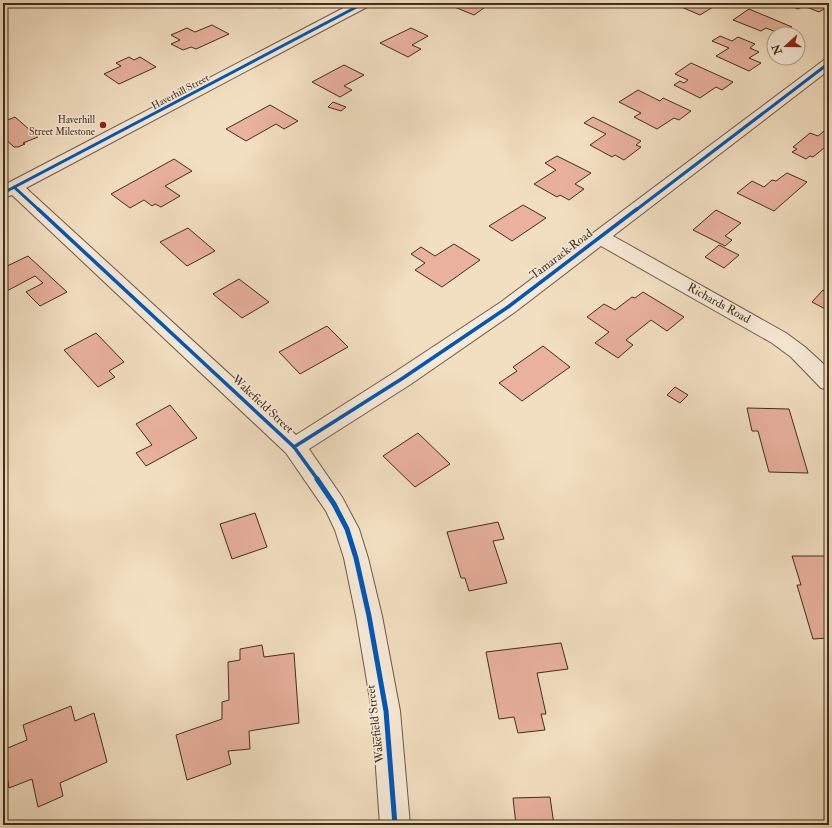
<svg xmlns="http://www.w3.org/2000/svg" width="832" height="828" viewBox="0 0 832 828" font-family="'IM FELL Double Pica',serif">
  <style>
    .building { fill: #e9b19e; stroke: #412e1d }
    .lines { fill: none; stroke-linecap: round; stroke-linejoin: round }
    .minor-casing { stroke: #6d5a46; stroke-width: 2 }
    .minor { fill: #f7ead7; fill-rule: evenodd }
    .cycleway-far2-casing { stroke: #f7ead7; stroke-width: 5 }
    .cycleway-far1-casing { stroke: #f7ead7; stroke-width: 6 }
    .cycleway-casing { stroke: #f7ead7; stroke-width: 8 }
    .cycleway-far2 { stroke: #0057b8; stroke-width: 3 }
    .cycleway-far1 { stroke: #0057b8; stroke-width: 3.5 }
    .cycleway { stroke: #0057b8; stroke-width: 5 }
    .poi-dot { fill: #8f2418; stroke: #f7ead7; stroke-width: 1.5 }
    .labels { text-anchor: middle; stroke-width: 3; stroke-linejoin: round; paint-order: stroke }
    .far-street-label { font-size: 10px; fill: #412e1d; stroke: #f7ead7 }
    .far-poi-label { font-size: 10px; fill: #412e1d; stroke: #f7ead7; text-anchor: end }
    .street-label { font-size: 12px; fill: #412e1d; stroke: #f7ead7 }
  </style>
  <rect width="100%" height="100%" fill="#f2dfc1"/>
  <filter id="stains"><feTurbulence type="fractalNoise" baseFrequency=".005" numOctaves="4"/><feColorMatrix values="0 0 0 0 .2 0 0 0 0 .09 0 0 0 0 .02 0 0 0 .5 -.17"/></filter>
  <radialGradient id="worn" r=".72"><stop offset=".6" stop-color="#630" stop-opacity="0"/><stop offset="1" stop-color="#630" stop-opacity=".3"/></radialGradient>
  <g class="building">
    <polygon points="271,3 290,3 280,8"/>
    <polygon points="448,3 480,3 476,6 484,8 474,15 447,4"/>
    <polygon points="685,3 704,3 713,7 700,15 679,6"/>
    <polygon points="783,3 829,3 829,6 819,12 804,6 798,9"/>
    <polygon points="749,9 792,27 781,34 766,28 761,31 733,20"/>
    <polygon points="212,25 229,34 196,49 191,47 183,50 171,44 180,40 171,35 187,28 195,32"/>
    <polygon points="411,28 428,36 412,45 421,49 408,57 380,43"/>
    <polygon points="720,36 732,41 738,37 755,44 750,48 759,52 749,58 761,63 749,71 716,56 729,48 712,41"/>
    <polygon points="129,57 134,60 140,57 156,67 119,84 104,74 121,66 116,63"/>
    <polygon points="691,63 733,82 722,90 716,87 700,98 674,85 680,81 684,83 688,80 675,74"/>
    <polygon points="344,65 364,75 344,86 352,90 340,97 312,82"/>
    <polygon points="638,90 660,101 663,98 691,111 679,120 674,118 657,129 634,117 641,113 619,102"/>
    <polygon points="333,102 346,107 341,111 328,107"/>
    <polygon points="270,105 298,121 284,129 276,124 246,141 226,129"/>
    <polygon points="15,117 38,137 23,143 25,144 18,147 14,147 3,137 3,122"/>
    <polygon points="593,117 641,141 636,145 641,147 624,160 615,155 612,157 590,145 606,134 584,123"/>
    <polygon points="829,127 829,144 813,157 810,156 806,159 792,152 797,149 793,147 810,133 818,136"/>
    <polygon points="557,156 591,173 575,184 584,189 569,200 560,195 557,197 534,184 556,170 545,163"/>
    <polygon points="174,159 192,171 165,186 180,196 161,207 155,204 152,206 144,200 130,208 111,194"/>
    <polygon points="787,173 807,182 774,211 737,193 752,181 764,187 772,180 776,181"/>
    <polygon points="523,205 546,218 512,241 489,226"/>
    <polygon points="716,210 741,223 725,236 732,240 725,246 693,230"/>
    <polygon points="188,228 215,251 187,266 160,242"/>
    <polygon points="454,244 480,260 442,287 415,270 425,263 411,254 421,247 435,256"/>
    <polygon points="719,245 739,255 724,268 705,257"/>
    <polygon points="28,256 67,292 40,306 26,292 43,283 35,276 3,293 3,268"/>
    <polygon points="239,279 269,302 242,318 213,294"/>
    <polygon points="823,290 829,293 829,311 812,302"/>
    <polygon points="643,292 684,317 667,331 651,320 626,340 633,345 618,358 595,343 609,332 587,317 604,304 615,310 632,297 635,298"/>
    <polygon points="327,326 348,347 300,374 279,352"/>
    <polygon points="96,333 124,362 109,371 115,377 98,387 64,350"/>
    <polygon points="543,346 570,367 522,401 499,383 517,371 513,367"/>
    <polygon points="675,387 688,395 680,403 667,395"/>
    <polygon points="170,405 197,438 146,466 136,453 152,445 136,424"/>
    <polygon points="747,408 789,409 808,473 769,472 758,431 752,431"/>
    <polygon points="418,433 450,464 415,487 383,456"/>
    <polygon points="255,513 267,547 232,559 220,524"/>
    <polygon points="498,522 504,539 493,541 507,583 469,591 465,578 461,578 447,532"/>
    <polygon points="792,556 829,556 829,638 813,639 797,585 801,585"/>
    <polygon points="561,643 568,669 537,673 546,714 541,714 545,730 518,733 514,717 499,719 486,652"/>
    <polygon points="262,645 264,657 294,653 299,723 249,731 250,749 228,751 231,764 187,780 176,735 222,719 222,702 229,700 228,662 240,660 240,649"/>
    <polygon points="71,706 75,721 94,713 107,762 60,783 63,796 38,807 32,779 9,788 3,750 27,740 23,725"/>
    <polygon points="550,797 554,825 516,825 513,798"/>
  </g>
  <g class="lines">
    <defs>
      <polygon id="minor" points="353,3 371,3 369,6 26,188 296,435 395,372 501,302 824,60 829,58 829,70 613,236 786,333 805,347 829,369 829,390 821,388 791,357 772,343 601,246 515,312 411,384 309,449 342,497 359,529 368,558 382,616 400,711 410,825 380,825 372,711 356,616 344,558 335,530 326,511 286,453 12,195 3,198 3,186 8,183"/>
    </defs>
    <use href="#minor" class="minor-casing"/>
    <use href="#minor" class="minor"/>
    <defs>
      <g id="cycleway-far2">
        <polyline points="14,187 39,210"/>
        <polyline points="3,193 364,3"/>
        <polyline points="636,210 829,63"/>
      </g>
      <g id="cycleway-far1">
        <polyline points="38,209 294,447 318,480"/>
        <polyline points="294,447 403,378 508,307 637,209"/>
      </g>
      <polyline id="cycleway" points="317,479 334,504 347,529 356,558 369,616 386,711 395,825"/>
    </defs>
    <use href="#cycleway-far2" class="cycleway-far2-casing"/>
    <use href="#cycleway-far1" class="cycleway-far1-casing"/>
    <use href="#cycleway" class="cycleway-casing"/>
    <use href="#cycleway-far2" class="cycleway-far2"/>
    <use href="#cycleway-far1" class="cycleway-far1"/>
    <use href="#cycleway" class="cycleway"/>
  </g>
  <circle class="poi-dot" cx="103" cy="125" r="4"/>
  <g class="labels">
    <g class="far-street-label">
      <text transform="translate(180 91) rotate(-28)" y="4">Haverhill Street</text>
    </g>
    <g class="far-poi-label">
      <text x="95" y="123">Haverhill<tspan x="95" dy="12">Street Milestone</tspan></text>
    </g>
    <g class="street-label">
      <text transform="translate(561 254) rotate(-37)" y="4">Tamarack Road</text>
      <text transform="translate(719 303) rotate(29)" y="4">Richards Road</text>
      <text transform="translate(263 404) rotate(43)" y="4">Wakefield Street</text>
      <text transform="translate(375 724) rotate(-97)" y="4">Wakefield Street</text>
    </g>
  </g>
  <rect width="832" height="828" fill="none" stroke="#f2dfc1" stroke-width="16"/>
  <rect x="4" y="4" width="824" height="820" fill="none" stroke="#412e1d" stroke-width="2"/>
  <rect x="8" y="8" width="816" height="812" fill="none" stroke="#412e1d"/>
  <g transform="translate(786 46) rotate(249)"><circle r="19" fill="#f7ead7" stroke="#ae9f8d"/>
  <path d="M0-3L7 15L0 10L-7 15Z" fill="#8f2418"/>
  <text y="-6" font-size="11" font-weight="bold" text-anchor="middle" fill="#412e1d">N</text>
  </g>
  <rect width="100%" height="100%" filter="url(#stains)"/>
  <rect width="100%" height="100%" fill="url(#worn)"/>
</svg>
